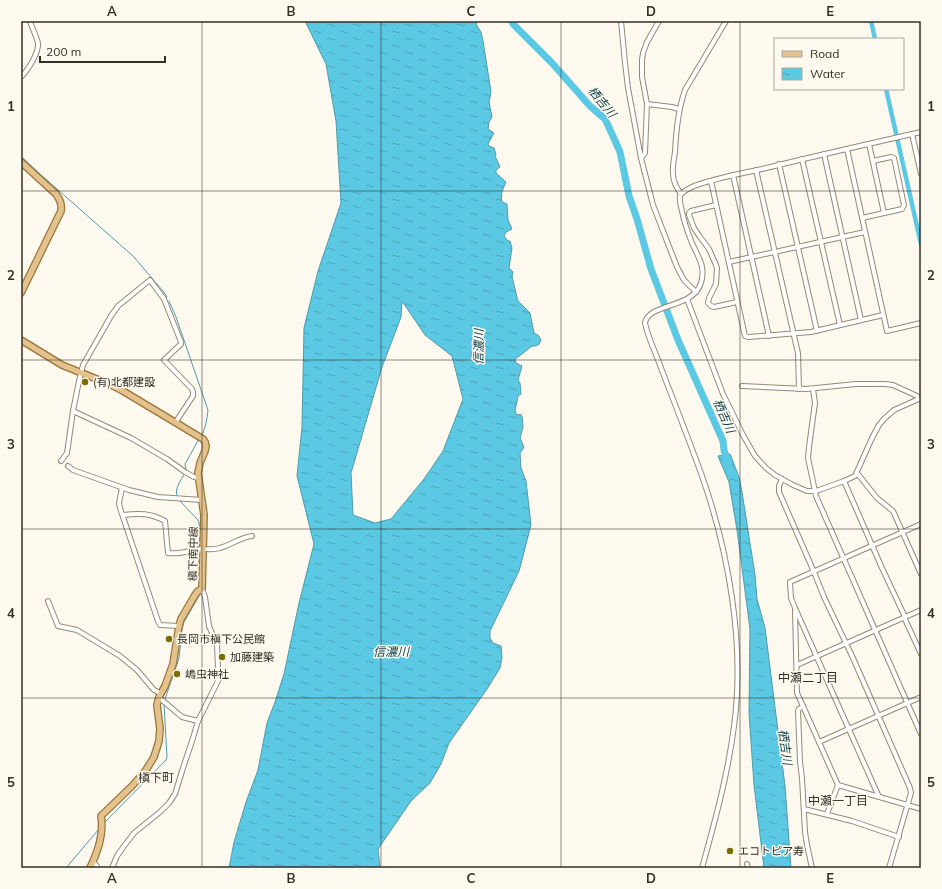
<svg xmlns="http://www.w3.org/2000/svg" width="942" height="889" viewBox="0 0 942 889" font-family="Mulish,'Noto Sans JP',sans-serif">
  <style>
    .water { fill: url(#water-ripples); stroke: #4f9baa; fill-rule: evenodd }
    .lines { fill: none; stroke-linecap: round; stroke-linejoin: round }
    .stream { stroke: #4f9baa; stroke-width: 1 }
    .canal { stroke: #5bc9e3; stroke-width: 4.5 }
    .river { stroke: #5bc9e3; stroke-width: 7 }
    .minor-casing { stroke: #948a73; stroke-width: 6 }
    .major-casing { stroke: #9a7537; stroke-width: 8 }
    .minor { stroke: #fff; stroke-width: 4 }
    .major { stroke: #e3c28d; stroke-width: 5.5 }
    .grid { fill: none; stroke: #332f25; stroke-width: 1; stroke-opacity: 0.55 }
    .poi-dot { fill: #7c6c06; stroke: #fdf9ef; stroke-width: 1.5 }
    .labels { text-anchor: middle; stroke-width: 3; stroke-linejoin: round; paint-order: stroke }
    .poi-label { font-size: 11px; fill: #332f25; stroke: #fdf9ef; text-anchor: start }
    .street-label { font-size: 11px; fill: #332f25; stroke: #fdf9ef }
    .water-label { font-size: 12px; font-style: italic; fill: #0c3f4a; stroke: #fdf9ef }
    .neighbourhood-label { font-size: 12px; fill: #332f25; stroke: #fdf9ef }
    .neatline { fill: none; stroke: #332f25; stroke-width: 1.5 }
    .grid-label { font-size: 13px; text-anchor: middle; font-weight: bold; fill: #332f25 }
  </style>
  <defs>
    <pattern id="water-ripples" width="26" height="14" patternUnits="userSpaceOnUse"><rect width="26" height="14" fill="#5bc9e3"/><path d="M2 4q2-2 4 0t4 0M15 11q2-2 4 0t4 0" fill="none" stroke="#4ca4b8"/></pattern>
  </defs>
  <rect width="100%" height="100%" fill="#fdf9ef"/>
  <g class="water">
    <path d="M 305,21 L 476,21 L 477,26 L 481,32 L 483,41 L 491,92 L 489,102 L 492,117 L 489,122 L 488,129 L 494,133 L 488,144 L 489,146 L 494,148 L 496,154 L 495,156 L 500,167 L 496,170 L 496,173 L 506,182 C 503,189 500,194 502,202 L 507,204 L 508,220 L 512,229 L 506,232 L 504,236 L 508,241 L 510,241 L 512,248 L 509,268 L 513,272 L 512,277 L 518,301 L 530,313 L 534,333 L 538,335 L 541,340 L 539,344 L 536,346 L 532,346 L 522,354 L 515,359 L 516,363 L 522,366 L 518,380 L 520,383 L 521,394 L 518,396 L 515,411 L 516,414 L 519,415 L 520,414 L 522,416 L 523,427 L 520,438 L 524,447 L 520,453 L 521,468 L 526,481 L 531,525 L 519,571 L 490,631 L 490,638 L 493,643 L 501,646 L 502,657 L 500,668 L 487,689 L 449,743 L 441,764 L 430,783 L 411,801 L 378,849 L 380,868 L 229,868 L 234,842 L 246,802 L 258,770 L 267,723 L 275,702 L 284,674 L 299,603 L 314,544 L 297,476 L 302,427 L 304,328 L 318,271 L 341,203 L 336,121 L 326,64 ZM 402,301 L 425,335 L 452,356 L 463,399 L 443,451 L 424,479 L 391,519 L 375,523 L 353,515 L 351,473 L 382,367 L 401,317 Z"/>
    <polygon points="730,454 739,477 742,492 755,575 757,599 765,628 785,786 791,868 764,868 754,785 749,713 750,629 737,530 729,482 718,456"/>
  </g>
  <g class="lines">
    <g class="stream">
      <polyline points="21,156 40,174 133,256 163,291 167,297"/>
      <path d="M 169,301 L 176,317 L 208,410 C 207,419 206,426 202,435"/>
      <polyline points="186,470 185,464 199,439"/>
      <path d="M 177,497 C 174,489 181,480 185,473"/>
      <polyline points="179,500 198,520 200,527 200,548"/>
      <polyline points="200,572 199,565 200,552"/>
      <polyline points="165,699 175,670 179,658 182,629 184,622 199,596 199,593"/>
      <polyline points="105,822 166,760 167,757 164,704"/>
      <polyline points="66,868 99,829"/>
    </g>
    <g class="canal">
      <polyline points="871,21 875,39"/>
      <polyline points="886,89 921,244"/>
    </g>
    <polyline class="river" points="512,21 513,24 552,63 590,106 605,119 612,134 620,152 629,196 637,219 651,269 678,340 723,441 724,450 728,464"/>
    <defs>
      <g id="minor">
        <polyline points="621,21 625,63 628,88 641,158 653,205 677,267 684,280 696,292"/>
        <path d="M 21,77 C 28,70 39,53 38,43 C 36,35 32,28 30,21"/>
        <polyline points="647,104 672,107 679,109"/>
        <polyline points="912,134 921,174"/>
        <polyline points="869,144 884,213"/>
        <polyline points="847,149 887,331 921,323"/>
        <polyline points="824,154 861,320"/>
        <polyline points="641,158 645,153 647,104 642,77 642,60 643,53 647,42 659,21"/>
        <polyline points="802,159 840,325"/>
        <polyline points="779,164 817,331"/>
        <polyline points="756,170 798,353 799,389"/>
        <polyline points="733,175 769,336"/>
        <polyline points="711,181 745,336 748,337 811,332 883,315"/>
        <path d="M 681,194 C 677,188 673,182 673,174 C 672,167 674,159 675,152 C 676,131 678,110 685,90 L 726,21"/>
        <polyline points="716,205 691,211 689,213 689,215 694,228 700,237 709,249 716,265 717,268 716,284 709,298 708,303 711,306 714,307 737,302"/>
        <polyline points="862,218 902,209 904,205 894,158 891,157 873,161"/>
        <polyline points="729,262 865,232"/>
        <polyline points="687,299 723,394 743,435 755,456 766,468 775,475 793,485 807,491 815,491 819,490 844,481 855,476 872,438 879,425 884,419 894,410 921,398"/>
        <polyline points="742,386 806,389 856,384 885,384 893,385 904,390 917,396 919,399"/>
        <polyline points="813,389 815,403 809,447 808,458 816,496 921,734"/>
        <polyline points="73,411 131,438 167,459 185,472 194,477 199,478"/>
        <polyline points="61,461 67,453 73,411 79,381 83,365 111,316 118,306 150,280 164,299 181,342 181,344 164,360 192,389 193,392 193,396 175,423"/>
        <polyline points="68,466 73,470 129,490 158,497 202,500"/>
        <polyline points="857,473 877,498 893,511 921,574"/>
        <polyline points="782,479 779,486 779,492 814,572 824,597 853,658 910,788 911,793 889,868"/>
        <polyline points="844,481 882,568 905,617"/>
        <polyline points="122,488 119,503 120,508 158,621 160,625 179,626"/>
        <path d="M 123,515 C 140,513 150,513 165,521 L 168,553 C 179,555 190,550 202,549 C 208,549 214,550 220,548 C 231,545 241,537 252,536"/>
        <polyline points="48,601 58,626 77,630 120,656 137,670 154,690 160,693"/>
        <polyline points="795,611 797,693 803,706 799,709 798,711 800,762 802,778 805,832 807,845 812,868"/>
        <polyline points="904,617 921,654"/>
        <polyline points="797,665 921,610"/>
        <polyline points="158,698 162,700 182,717 198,721"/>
        <polyline points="803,706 838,785"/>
        <polyline points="819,742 921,697"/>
        <polyline points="879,797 795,608 791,598 790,582 921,524"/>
        <polyline points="804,809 852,821 899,837"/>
        <polyline points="827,814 838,785 921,809"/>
        <polyline points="93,861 98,868"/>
        <polyline points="747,864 748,868"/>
        <polyline points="112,868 117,856 124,846 134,833 160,812 169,803 175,794 183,768 193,738 198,721 218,681 218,669 217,645 209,626 205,597 202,589"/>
        <path d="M 702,868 C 715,821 728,774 734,726 C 745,645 729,553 702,476 C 689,440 675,404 661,368 C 656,353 648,338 645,323 C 648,303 693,309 701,283 C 706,266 698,257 692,243 C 688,233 684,222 682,211 C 681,207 679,201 680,196 C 682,191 690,188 694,186 C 716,178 739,174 762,169 C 815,156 868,144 921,132"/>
      </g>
      <g id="major">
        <path d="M 21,162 L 56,194 C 60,200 62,204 61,211 L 21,293"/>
        <path d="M 21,340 L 62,365 L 109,384 L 123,391 L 203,439 L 205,442 L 206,446 L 205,451 L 200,463 L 198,473 L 204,515 L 202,589 L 198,591 L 195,595 L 181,619 L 179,626 L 173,664 L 165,686 L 159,697 L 157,705 L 160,729 L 159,741 L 154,757 L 146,770 L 133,785 L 101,816 C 104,834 98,851 90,868"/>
      </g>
    </defs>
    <use href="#minor" class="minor-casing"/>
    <use href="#major" class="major-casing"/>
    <use href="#minor" class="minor"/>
    <use href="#major" class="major"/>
  </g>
  <path class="grid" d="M 202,21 L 202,868M 381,21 L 381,868M 561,21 L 561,868M 740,21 L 740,868M 21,191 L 921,191M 21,360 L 921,360M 21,529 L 921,529M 21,698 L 921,698"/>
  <g class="poi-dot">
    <circle cx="85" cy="382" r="4"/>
    <circle cx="169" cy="639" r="4"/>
    <circle cx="222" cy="657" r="4"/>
    <circle cx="177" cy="674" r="4"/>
    <circle cx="730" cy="851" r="4"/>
  </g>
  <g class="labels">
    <g class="poi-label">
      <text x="93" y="386">(有)北都建設</text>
      <text x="177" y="643">長岡市槇下公民館</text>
      <text x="230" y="661">加藤建築</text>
      <text x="185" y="678">嶋虫神社</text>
      <text x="738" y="855">エコトピア寿</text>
    </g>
    <g class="street-label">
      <text transform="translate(193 554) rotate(-89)" y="4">槇下南中線</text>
    </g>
    <g class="water-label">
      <text transform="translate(602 102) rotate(50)" y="4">栖吉川</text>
      <text transform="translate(479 347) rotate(-89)" y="4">信濃川</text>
      <text transform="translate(724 416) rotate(66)" y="4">栖吉川</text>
      <text x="391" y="656">信濃川</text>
      <text transform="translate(785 747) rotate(82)" y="4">栖吉川</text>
    </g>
    <g class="neighbourhood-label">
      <text x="808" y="682">中瀬二丁目</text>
      <text x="156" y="782">槇下町</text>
      <text x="838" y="805">中瀬一丁目</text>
    </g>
  </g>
  <rect width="942" height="889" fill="none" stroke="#fdf9ef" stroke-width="44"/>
  <rect x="774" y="38" width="130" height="52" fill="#fdf9ef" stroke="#aca89e"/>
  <rect x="782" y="51" width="20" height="6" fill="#e3c28d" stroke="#aca89e"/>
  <text x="810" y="58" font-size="12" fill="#332f25">Road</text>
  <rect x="782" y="68" width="20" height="12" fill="url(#water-ripples)" stroke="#aca89e"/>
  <text x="810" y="78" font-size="12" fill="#332f25">Water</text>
  <path d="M40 56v6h125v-6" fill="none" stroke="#332f25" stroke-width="2"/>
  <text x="46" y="56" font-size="12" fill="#332f25" stroke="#fdf9ef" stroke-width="3" paint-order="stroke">200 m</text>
  <rect x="22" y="22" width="898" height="845" class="neatline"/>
  <g class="grid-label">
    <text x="112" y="16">A</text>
    <text x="291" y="16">B</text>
    <text x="471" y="16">C</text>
    <text x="651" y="16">D</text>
    <text x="830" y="16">E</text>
    <text x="11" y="111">1</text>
    <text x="931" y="111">1</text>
    <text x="11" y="280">2</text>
    <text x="931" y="280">2</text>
    <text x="11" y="449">3</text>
    <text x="931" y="449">3</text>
    <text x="11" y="618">4</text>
    <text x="931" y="618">4</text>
    <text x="11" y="787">5</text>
    <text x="931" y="787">5</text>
    <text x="112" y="883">A</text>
    <text x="291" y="883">B</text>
    <text x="471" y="883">C</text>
    <text x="651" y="883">D</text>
    <text x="830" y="883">E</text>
  </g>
</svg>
